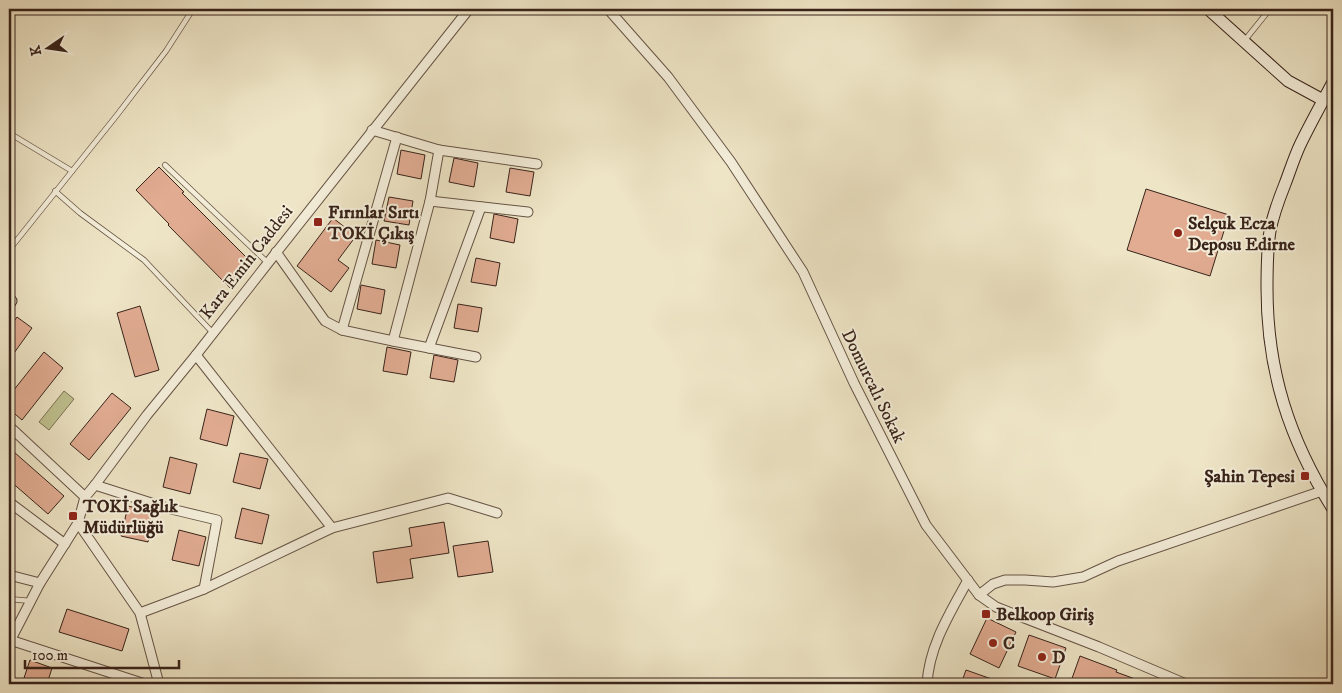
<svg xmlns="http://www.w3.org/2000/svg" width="1342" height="693" viewBox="0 0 1342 693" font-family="'IM FELL DW Pica',serif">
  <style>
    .green { fill: #c0c290; stroke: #7c7255 }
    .building { fill: #e1ac92; stroke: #38231a }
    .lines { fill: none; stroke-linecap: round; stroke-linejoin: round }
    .lane-casing { stroke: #665445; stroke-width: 6 }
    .street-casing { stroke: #665445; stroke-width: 11 }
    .secondary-casing { stroke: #38231a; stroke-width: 13 }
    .lane { stroke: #f4eeda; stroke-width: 4.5 }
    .street { stroke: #f4eeda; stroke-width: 9 }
    .secondary { stroke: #f4eeda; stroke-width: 11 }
    .poi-dot { fill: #8f2418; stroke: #f4eeda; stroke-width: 2 }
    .labels { text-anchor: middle; stroke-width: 4; stroke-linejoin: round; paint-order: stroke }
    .poi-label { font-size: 18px; font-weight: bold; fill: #38231a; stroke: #f4eeda; text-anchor: start }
    .street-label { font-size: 18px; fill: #38231a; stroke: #f4eeda }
  </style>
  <rect width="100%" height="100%" fill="#eee5c6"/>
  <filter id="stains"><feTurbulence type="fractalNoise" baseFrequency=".004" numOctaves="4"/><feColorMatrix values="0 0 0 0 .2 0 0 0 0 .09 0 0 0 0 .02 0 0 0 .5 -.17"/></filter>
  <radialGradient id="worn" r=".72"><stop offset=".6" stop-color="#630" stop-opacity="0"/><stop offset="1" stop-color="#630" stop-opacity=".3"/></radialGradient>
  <polygon class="green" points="64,391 74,399 49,430 39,422"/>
  <g class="building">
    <polygon points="401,150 425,155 421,179 397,174"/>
    <polygon points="454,158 478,163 474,187 449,182"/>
    <polygon points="159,167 184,192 182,193 253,264 230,288 168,225 169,224 136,190"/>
    <polygon points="510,168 534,172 530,196 506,192"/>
    <polygon points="1146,189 1229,215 1210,276 1127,250"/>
    <polygon points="389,197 413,201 409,225 384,221"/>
    <polygon points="494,214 518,219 514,243 490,238"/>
    <polygon points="333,218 356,236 338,260 349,268 331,292 297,266"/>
    <polygon points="376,240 400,245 396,268 372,264"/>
    <polygon points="476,258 500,263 496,286 471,282"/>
    <polygon points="361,285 385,290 381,314 357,309"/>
    <polygon points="458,304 482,308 478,332 454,328"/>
    <polygon points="140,306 159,370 135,377 117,313"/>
    <polygon points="17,317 32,328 9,360 9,328"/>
    <polygon points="387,347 411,352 407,375 383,371"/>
    <polygon points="44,352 63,368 22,420 9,409 9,396"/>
    <polygon points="434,355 458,360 454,382 430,378"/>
    <polygon points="112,393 131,408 89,460 70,444"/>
    <polygon points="207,409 234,416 227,446 200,439"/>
    <polygon points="14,452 64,496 48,514 9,480 9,458"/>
    <polygon points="240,453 268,459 260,489 233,482"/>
    <polygon points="170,457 197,464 190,494 163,487"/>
    <polygon points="128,506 155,513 148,542 121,536"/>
    <polygon points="242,508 269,515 262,544 235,538"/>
    <polygon points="444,522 449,553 410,559 413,578 377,583 373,552 412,546 409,528"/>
    <polygon points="179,530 206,537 199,566 172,560"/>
    <polygon points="488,541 493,572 458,577 453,546"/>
    <polygon points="67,609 129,629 122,651 59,632"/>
    <polygon points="987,618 1016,632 999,668 970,654"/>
    <polygon points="1029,635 1066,648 1055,679 1018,666"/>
    <polygon points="1080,656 1117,670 1116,672 1146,683 1145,684 1070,684"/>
    <polygon points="30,660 52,668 47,684 22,684"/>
    <polygon points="966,670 1003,683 1002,684 961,684"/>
  </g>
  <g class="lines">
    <defs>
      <g id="lane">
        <polyline points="1245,40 1270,9"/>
        <polyline points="9,133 72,171"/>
        <polyline points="165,165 268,263"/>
        <polyline points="55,191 80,213 144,260 213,333"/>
        <polyline points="9,250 117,115 166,51 193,9"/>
        <polyline points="9,599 31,601"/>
      </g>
      <g id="street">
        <polyline points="608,9 668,77 731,162 803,272 854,383 926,525 979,595 996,607 1099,647 1186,684"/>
        <polyline points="372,130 439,150 537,164"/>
        <polyline points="430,201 528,212"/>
        <polyline points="276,252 325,321 342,330 393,341 476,357"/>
        <polyline points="342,330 397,137"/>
        <polyline points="393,341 430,201 439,150"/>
        <polyline points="429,348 481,207"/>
        <polyline points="196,355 332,528"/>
        <polyline points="9,426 85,497"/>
        <polyline points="95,485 167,508 217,520 204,589"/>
        <polyline points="9,502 65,544"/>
        <polyline points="78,523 140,613 159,684"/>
        <polyline points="9,575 40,583"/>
        <polyline points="979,595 993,584 1005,580 1025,580 1053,582 1083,577 1118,561 1322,491"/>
        <polyline points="140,613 204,589 332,528 448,498 497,513"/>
        <polyline points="10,640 145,684"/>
        <polyline points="9,643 40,583 78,523 85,497 95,485 147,415 196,355 268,263 469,9"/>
        <path d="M 927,684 C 929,646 950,613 968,580"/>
      </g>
      <g id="secondary">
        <polyline points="1208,9 1288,81 1323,100"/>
        <path d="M 1333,82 C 1322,103 1310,124 1300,145 C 1294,158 1290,171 1285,184 C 1279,199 1273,215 1270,231 C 1267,250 1267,269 1267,288 C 1267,371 1289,439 1333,509"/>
        <polyline points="9,303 11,301"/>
      </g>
    </defs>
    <use href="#lane" class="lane-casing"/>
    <use href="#street" class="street-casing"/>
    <use href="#secondary" class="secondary-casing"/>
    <use href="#lane" class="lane"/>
    <use href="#street" class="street"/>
    <use href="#secondary" class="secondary"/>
  </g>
  <g class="poi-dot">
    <rect x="313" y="217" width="10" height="10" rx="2.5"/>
    <circle cx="1178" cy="233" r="5"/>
    <rect x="1300" y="471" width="10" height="10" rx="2.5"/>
    <rect x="68" y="511" width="10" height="10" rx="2.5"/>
    <rect x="981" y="609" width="10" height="10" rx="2.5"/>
    <circle cx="993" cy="643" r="5"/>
    <circle cx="1042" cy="657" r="5"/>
  </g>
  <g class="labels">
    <g class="poi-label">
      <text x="328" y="218">Fırınlar Sırtı<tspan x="328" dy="21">TOKİ Çıkış</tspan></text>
      <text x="1188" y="229">Selçuk Ecza<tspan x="1188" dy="21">Deposu Edirne</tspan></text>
      <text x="1295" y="482" text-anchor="end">Şahin Tepesi</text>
      <text x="83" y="512">TOKİ Sağlık<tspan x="83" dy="21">Müdürlüğü</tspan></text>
      <text x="996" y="620">Belkoop Giriş</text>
      <text x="1003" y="649">C</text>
      <text x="1052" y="663">D</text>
    </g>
    <g class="street-label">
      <text transform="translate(246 262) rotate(-52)" y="6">Kara Emin Caddesi</text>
      <text transform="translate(874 386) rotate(64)" y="6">Domurcalı Sokak</text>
    </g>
  </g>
  <rect width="1342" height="693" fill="none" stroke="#eee5c6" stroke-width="30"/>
  <rect x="10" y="10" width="1322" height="673" fill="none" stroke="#38231a" stroke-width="2.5"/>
  <rect x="15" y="15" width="1312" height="663" fill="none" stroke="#38231a"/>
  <g transform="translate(48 48) rotate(257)" stroke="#f4eeda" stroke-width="4" paint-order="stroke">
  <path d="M0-4L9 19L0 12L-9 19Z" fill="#38231a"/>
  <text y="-8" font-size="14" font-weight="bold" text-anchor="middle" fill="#38231a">K</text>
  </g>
  <path d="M25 660v8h154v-8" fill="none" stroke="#38231a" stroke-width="2.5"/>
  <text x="32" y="660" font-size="15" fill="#38231a" stroke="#f4eeda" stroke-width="4" paint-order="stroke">100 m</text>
  <rect width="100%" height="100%" filter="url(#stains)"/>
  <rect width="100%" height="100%" fill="url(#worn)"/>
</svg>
